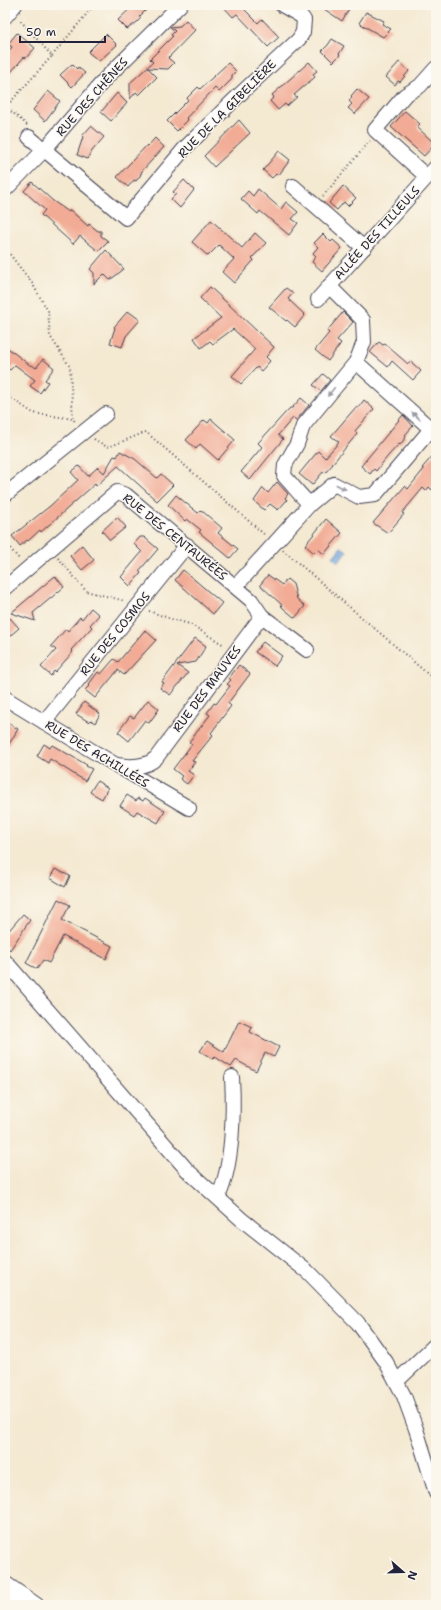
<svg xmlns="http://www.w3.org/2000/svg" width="441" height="1610" viewBox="0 0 441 1610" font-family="'Shantell Sans',sans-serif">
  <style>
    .water { fill: url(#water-waves); stroke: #4c668f }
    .building { fill: #f2ab95 }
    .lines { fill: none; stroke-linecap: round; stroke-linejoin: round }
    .minor-casing { stroke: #424052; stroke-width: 16 }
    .path { stroke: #424052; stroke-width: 2; stroke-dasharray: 1 3; stroke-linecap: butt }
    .minor { stroke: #fff; stroke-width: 14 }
    .oneway { fill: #9c9ca7 }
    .labels { text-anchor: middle; stroke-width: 3; stroke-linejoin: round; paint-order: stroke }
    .street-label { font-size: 12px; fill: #22223b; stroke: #fbf7ec }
  </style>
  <defs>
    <pattern id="water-waves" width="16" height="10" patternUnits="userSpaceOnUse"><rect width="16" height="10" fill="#77aae3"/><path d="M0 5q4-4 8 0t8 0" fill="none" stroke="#618ab9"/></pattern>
  </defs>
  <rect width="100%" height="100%" fill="#fbf7ec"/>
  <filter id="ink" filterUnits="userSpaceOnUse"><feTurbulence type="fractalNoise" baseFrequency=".025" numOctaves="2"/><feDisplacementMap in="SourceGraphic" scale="8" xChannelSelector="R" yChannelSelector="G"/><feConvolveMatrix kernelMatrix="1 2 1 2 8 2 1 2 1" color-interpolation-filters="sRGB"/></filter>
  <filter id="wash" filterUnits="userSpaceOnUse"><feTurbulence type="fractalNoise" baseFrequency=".012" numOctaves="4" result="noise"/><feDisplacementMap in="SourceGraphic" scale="16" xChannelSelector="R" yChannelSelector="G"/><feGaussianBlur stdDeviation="0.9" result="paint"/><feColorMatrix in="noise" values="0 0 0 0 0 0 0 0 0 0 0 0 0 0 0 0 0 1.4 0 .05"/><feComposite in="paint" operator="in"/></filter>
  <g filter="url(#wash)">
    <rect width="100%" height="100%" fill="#f4e9d1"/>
    <g class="water">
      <polygon points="341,547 347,551 338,562 333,557"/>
      <path d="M 436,582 L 436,616 C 430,605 431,594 436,582 Z"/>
    </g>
    <g id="blocks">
      <g class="building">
        <polygon points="134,5 151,5 139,17 141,18 136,23 127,29 118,20"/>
        <polygon points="222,5 246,5 243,8 258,23 262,19 279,37 268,47 237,14 233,17"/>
        <polygon points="318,5 343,5 349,9 342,21"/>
        <polygon points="366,12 384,21 382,24 391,29 383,37 359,23"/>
        <polygon points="186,20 195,30 168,58 174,63 168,69 148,68 157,77 139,95 136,92 130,99 130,83 153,62 150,59 173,36 171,35 175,31 170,27 180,26"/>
        <polygon points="17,33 35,48 26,58 24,57 5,79 5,56 12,47 8,44"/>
        <polygon points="106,34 117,45 99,61 88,52"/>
        <polygon points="332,39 344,46 339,54 340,55 333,62 322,51 328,45"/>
        <polygon points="309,62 317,71 313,74 315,77 294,95 297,97 287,106 285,104 278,110 270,101 274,97 272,95"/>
        <polygon points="399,62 409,71 400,82 398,81 395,85 386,77"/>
        <polygon points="228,63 236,71 232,75 232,79 219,92 215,88 186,118 188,120 177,131 167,121 188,100 187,98 198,87 200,89"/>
        <polygon points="72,64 77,69 78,67 85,73 72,87 60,75"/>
        <polygon points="357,89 369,99 355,114 348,108 352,104 349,101 352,97 351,96"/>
        <polygon points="48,91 60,101 45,121 33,110"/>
        <polygon points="117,93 127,103 111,121 101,112"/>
        <polygon points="405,111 420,124 417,127 435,144 424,156 391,127"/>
        <polygon points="239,120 250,133 214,167 204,156"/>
        <polygon points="91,126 104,137 92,151 88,159 77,155 83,137 82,136"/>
        <polygon points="155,138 164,147 142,171 140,176 136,181 134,180 128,187 117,177 147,145 148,146"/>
        <polygon points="279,151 290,160 278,176 276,174 272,178 263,170"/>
        <polygon points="184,180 194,190 180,208 171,199 176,194 173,192"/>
        <polygon points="32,182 53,201 69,212 70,210 88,226 89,224 98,231 101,231 101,236 108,241 98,251 80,236 73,244 41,215 45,210 24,191"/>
        <polygon points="343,186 356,198 348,206 344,202 337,210 329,203"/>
        <polygon points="258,189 281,209 286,202 298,212 292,219 298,223 289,235 260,211 258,214 241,199 248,191 253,196"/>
        <polygon points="211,220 242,248 255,233 266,243 252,258 254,260 234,283 222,272 234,259 219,245 208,256 192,242"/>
        <polygon points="323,234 331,242 333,240 342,248 322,271 312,262 316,256 313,253 318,247 314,243"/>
        <polygon points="106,250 124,269 110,280 104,274 94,284 94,273 90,269"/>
        <polygon points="210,287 274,347 266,357 270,361 261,371 257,367 241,384 232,376 255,349 233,329 213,344 210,341 201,348 194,338 221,318 200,298"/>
        <polygon points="286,288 293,293 288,299 305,315 295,327 287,320 286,321 269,307"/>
        <polygon points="128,311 140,320 126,336 122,347 110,343 115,328 114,327"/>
        <polygon points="343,312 353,322 337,340 341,343 328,361 315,350 329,333 327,331"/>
        <polygon points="379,342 383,345 385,344 408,364 410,361 421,371 413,380 392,361 388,367 370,352"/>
        <polygon points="5,346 31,366 32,365 36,368 43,359 54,368 45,380 48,382 40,393 30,386 35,380 15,365 10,370 5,367"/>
        <polygon points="323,374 330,380 321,391 313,385"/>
        <polygon points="301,398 309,405 296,421 293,418 278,435 283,439 250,480 241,472 262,447 258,443 286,412 290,408 292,408"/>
        <polygon points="364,400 374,409 355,431 357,434 332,464 333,464 325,473 323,472 312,485 299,474 318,451 325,458 339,442 331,436 356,407 358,408"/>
        <polygon points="403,415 413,426 405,435 406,437 400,445 399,444 388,456 376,471 374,469 370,474 361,466"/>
        <polygon points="211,419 235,440 218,460 200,444 196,449 186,440 204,420 208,423"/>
        <polygon points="120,451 135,459 157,478 161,474 173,485 157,501 118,466 96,486 95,484 41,532 40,530 28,541 27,540 20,546 12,536 50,506 78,480 71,472 79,466 88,476 98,467 104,473 114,456 117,457"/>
        <polygon points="436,452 436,485 432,490 429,487 426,491 423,488 402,513 404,514 388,533 373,523 405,486 408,489 424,469 422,468"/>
        <polygon points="277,482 288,494 285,498 287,500 278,510 270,504 264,510 254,501 263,488 268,493"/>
        <polygon points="176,495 198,513 201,510 222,528 218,533 238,549 230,558 199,532 201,530 187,519 185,521 168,505"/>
        <polygon points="117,517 126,527 110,540 102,531"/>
        <polygon points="326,519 342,533 324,554 318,549 314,553 305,545"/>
        <polygon points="140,537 144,537 158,549 139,571 141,573 130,586 121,577 142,552 134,544"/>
        <polygon points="82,545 94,560 82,570 70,556"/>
        <polygon points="183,570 222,603 213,614 175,580"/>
        <polygon points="268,575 282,585 287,579 293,584 297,599 305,606 295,618 282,607 281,604 260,585"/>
        <polygon points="55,576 64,587 33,613 35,621 11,613"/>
        <polygon points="91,608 99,615 90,625 92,627 71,650 73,652 55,672 54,671 51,676 41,667 56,650 51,646 66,629 68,631 80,617 82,619"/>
        <polygon points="10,618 19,628 5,640 5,623"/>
        <polygon points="145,630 156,640 124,675 118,670 95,698 85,690 90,685 89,684 98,672 101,674 114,659 118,662"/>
        <polygon points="195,638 206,646 196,662 177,665 188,673 170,695 160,688 164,683 162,682"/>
        <polygon points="263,642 282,656 275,666 255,652"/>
        <polygon points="239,665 250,674 228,703 231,706 211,733 213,735 192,761 195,762 188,771 194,775 187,784 180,779 182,776 173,769 192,744 189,742 210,715 207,713 214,703 216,704 230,686 227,684 231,680 229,678"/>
        <polygon points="148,700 159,709 149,723 145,720 129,741 118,732 130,716 134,718"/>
        <polygon points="84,702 100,714 95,723 91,720 89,722 76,714"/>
        <polygon points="5,721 18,729 5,751"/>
        <polygon points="44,744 50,748 52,745 87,765 86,766 92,769 85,781 50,759 48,763 37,756"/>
        <polygon points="97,781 108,788 102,799 90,792"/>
        <polygon points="127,795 136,801 138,798 143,801 145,798 165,811 158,823 137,811 134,815 120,806"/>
        <polygon points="55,869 70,876 65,887 50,878"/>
        <polygon points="58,899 70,905 62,920 112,946 106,959 63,936 49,963 43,960 37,969 26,963"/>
        <polygon points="23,914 30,920 10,950 5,944 5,935"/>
        <polygon points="239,1021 252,1027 250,1032 279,1047 274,1057 265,1053 256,1071 236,1060 231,1067 215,1057 213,1059 200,1051 207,1041 224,1052"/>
      </g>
    </g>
  </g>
  <g filter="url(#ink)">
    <use href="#blocks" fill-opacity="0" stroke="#424052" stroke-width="1"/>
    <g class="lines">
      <defs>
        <g id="minor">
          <polyline points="5,17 15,5"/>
          <polyline points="29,137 126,218 185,148 235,99 299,39 303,32 304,20 301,16 282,5"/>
          <polyline points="427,177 375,130 405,95 420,86 436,68"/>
          <polyline points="293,186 364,248"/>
          <polyline points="5,190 44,150 106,78 180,5"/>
          <polyline points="318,299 436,167"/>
          <polyline points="5,495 106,414"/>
          <path d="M 310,504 C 300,496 293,485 284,476 L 285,465 L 297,444 L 303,426 L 356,362 L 364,342 L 363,320 L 329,286"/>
          <polyline points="236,586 310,504 334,484 359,497 375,495 431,429 356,362"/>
          <polyline points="5,588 117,492 126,495 251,600 262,616 307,650"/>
          <path d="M 5,698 C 66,736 128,772 189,808"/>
          <polyline points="44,722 187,545"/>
          <path d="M 116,765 C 130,767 146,768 156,758 L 262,616"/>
          <polyline points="5,961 188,1171 241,1219 308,1272 358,1323 386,1362 404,1396 416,1429 436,1493"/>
          <path d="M 218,1197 C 233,1166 234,1111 232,1077"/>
          <polyline points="397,1381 436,1344"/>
          <polyline points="5,1583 37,1605"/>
          <polyline points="11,1605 17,1592"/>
        </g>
      </defs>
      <use href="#minor" class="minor-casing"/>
      <g class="path">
        <polyline points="52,56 94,5"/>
        <polyline points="5,106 27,125"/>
        <polyline points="5,108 52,56 19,19"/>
        <polyline points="323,196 370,141"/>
        <polyline points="5,248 32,283 48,311 50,336 70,367 73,419 76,423"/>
        <polyline points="5,394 33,413 73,419"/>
        <polyline points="94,439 107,447 116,444 146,432 265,535"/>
        <polyline points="5,542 19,559"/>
        <polyline points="283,550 436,681"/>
        <polyline points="58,558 86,591 125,601"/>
        <polyline points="149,611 171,619 190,624 224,645"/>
      </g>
      <use href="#minor" class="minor"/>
    </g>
    <defs><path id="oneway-solid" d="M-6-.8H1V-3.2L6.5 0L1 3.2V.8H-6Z"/></defs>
    <g class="oneway">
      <use href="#oneway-solid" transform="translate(331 392) rotate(129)"/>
      <use href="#oneway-solid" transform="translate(416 416) rotate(-138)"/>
      <use href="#oneway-solid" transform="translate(341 487) rotate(28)"/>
    </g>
  </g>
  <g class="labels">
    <g class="street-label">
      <text transform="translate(92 97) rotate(-48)" y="4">RUE DES CHÊNES</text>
      <text transform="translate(227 109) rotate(-45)" y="4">RUE DE LA GIBELIÈRE</text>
      <text transform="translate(377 233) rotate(-48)" y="4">ALLÉE DES TILLEULS</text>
      <text transform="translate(175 537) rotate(39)" y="4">RUE DES CENTAURÉES</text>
      <text transform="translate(115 634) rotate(-51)" y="4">RUE DES COSMOS</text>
      <text transform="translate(207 689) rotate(-53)" y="4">RUE DES MAUVES</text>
      <text transform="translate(97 754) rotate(31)" y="4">RUE DES ACHILLÉES</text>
    </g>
  </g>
  <rect width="441" height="1610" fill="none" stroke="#fbf7ec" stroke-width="20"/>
  <g transform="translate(403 1572) rotate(110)" stroke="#fbf7ec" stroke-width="3" paint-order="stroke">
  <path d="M0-3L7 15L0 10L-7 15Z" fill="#22223b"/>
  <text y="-6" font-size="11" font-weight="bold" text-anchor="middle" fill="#22223b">N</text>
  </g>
  <path d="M20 36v6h85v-6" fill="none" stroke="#22223b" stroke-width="2"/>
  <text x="26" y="36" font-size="12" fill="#22223b" stroke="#fbf7ec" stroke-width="3" paint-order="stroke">50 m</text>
</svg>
